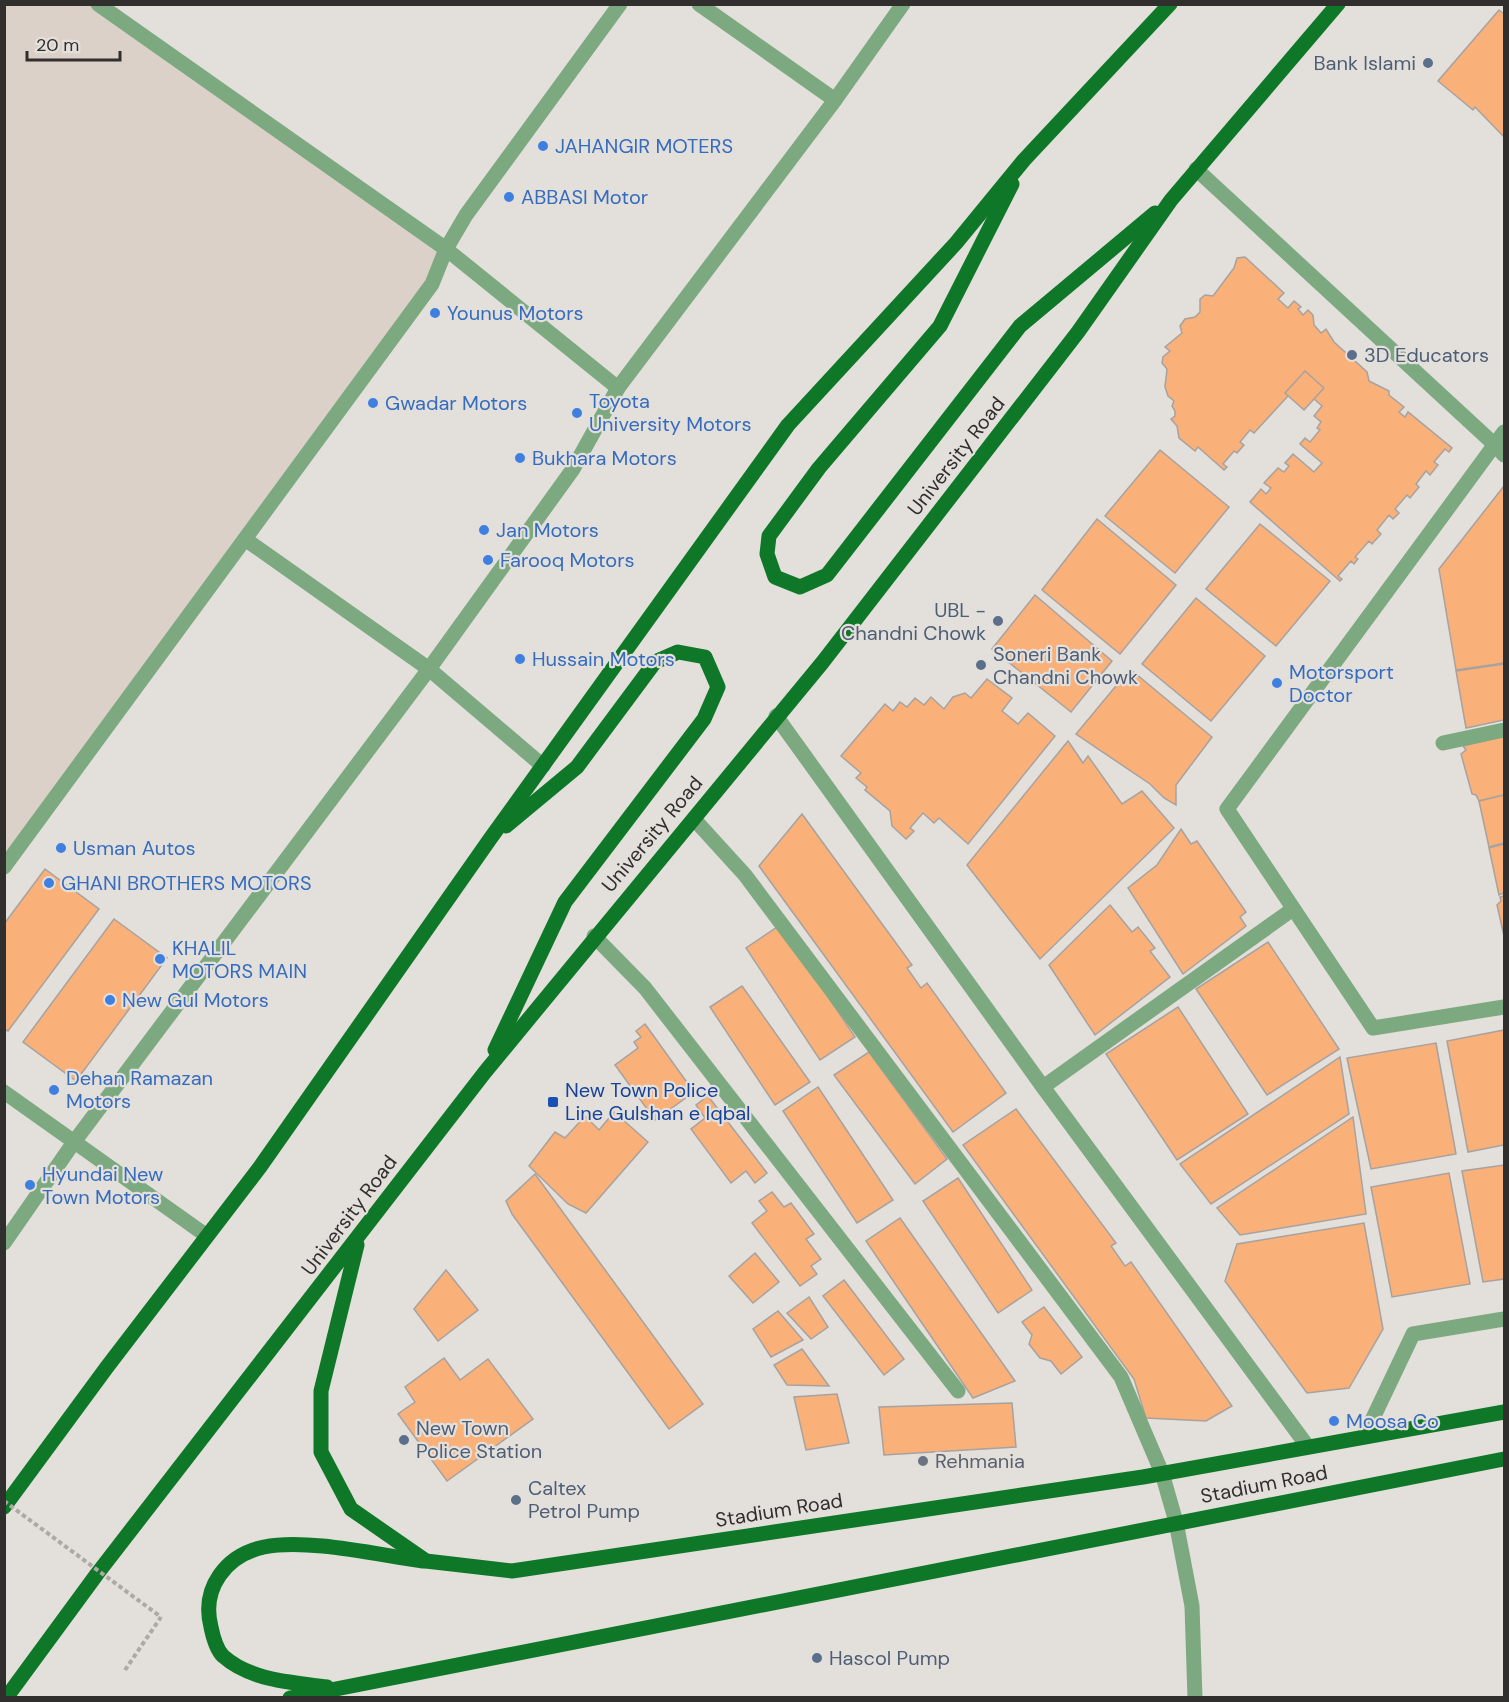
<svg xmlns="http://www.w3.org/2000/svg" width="1509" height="1702" viewBox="0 0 1509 1702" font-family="'DM Sans',sans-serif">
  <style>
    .built { fill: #dcd1c9 }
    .building { fill: #fab079; stroke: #a7a29f; stroke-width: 1.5 }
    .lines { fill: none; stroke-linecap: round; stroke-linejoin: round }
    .path { stroke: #ada9a6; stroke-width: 4; stroke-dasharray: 4.5 3; stroke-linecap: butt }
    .service { stroke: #7ca97f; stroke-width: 15 }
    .minor { stroke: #7ca97f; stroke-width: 15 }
    .tertiary { stroke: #7ca97f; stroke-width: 15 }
    .primary { stroke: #0e7828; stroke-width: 15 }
    .path-bridge { stroke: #ada9a6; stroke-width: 4; stroke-dasharray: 4.5 3; stroke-linecap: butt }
    .service-dot { fill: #5c6f8a; stroke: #e3dfdb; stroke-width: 2 }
    .shop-dot { fill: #3f7fe0; stroke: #e3dfdb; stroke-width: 2 }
    .transit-dot { fill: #1a4fb4; stroke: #e3dfdb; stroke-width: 2 }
    .worship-dot { fill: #6b7280; stroke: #e3dfdb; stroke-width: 2 }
    .labels { text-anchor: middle; stroke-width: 4.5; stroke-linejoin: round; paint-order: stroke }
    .service-label { font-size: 20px; fill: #4e5e75; stroke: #e3dfdb; text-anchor: start }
    .shop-label { font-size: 20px; fill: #366cbe; stroke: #e3dfdb; text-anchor: start }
    .street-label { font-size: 20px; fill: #312f2e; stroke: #e3dfdb }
    .transit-label { font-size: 20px; fill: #164399; stroke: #e3dfdb; text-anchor: start }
    .worship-label { font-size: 20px; fill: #5b616d; stroke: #e3dfdb; text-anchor: start }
  </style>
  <rect width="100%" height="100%" fill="#e3dfdb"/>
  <polygon class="built" points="5,5 101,5 446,249 432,284 5,867"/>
  <g class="building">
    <polygon points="1499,10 1504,14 1504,137 1475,107 1473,110 1438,81"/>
    <polygon points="1245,257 1284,293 1278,299 1288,308 1294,301 1301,307 1298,309 1303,315 1308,310 1313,315 1314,325 1321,333 1326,329 1334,342 1367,372 1369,381 1389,391 1389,395 1404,407 1399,412 1405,417 1408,412 1452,448 1449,452 1445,449 1434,462 1438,465 1430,475 1426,471 1416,484 1419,487 1410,498 1407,495 1395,509 1399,513 1393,519 1389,515 1377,530 1381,534 1372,544 1369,541 1355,557 1358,559 1354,564 1351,561 1338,576 1342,579 1340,581 1250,502 1261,489 1266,494 1271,488 1264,483 1278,468 1284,472 1289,466 1285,463 1293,454 1314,472 1322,463 1300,444 1305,438 1310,442 1320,430 1317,428 1321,422 1314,416 1322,406 1298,385 1254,433 1250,430 1240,442 1244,445 1237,453 1234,451 1223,464 1227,467 1224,470 1198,447 1195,451 1179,438 1177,426 1171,419 1175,416 1175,411 1172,406 1174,401 1168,396 1165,387 1167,369 1162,363 1163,357 1170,351 1165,347 1182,333 1180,326 1185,319 1195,317 1200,312 1200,299 1205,295 1213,296 1234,268 1237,258"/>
    <polygon points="1305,371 1324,388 1304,410 1285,393"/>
    <polygon points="1160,450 1229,507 1175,573 1105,516"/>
    <polygon points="1504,486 1504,663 1456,670 1439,569"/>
    <polygon points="1097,519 1176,585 1120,654 1042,590"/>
    <polygon points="1260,524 1330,581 1276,646 1206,589"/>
    <polygon points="1035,595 1112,661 1071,712 992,649"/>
    <polygon points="1196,598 1265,656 1211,721 1142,664"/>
    <polygon points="1504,664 1504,720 1466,728 1456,671"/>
    <polygon points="1130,669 1212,737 1176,785 1176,805 1164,798 1150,784 1076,734"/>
    <polygon points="987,679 1012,698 1002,711 1018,724 1028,713 1055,736 968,844 939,818 934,823 923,813 910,828 914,831 906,839 892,826 890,811 865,790 867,787 856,778 861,773 841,756 885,704 893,711 900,702 907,707 915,698 924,705 931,697 944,709 953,697 965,693 971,698"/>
    <polygon points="1504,736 1504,795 1479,801 1476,795 1472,794 1461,754 1466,750 1463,746"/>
    <polygon points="1068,741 1083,763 1088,756 1122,804 1142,791 1174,828 1040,959 967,865"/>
    <polygon points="1504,795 1504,843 1489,847 1479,801"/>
    <polygon points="802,814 912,965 907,968 921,988 927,983 1006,1093 953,1132 759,866"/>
    <polygon points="1181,829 1191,844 1197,841 1246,912 1240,917 1246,926 1183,974 1128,888 1157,865"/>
    <polygon points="1504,844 1504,893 1499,895 1489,848"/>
    <polygon points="45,869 99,909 8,1031 4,1029 4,924"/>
    <polygon points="1504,896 1504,936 1497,905 1501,901 1500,897"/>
    <polygon points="1110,905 1132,932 1138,927 1155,948 1150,951 1170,977 1095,1035 1049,965"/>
    <polygon points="114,919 167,958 76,1081 23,1042"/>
    <polygon points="780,925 855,1037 820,1060 746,948"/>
    <polygon points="1268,942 1339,1049 1267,1095 1196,989"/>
    <polygon points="742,986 810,1082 775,1105 710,1007"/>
    <polygon points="1178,1007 1248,1114 1177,1160 1106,1054"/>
    <polygon points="645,1024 694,1092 655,1120 615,1065 638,1048 634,1042 641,1037 636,1031"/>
    <polygon points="1504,1030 1504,1145 1468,1152 1447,1041"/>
    <polygon points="1436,1043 1456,1154 1371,1169 1347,1058"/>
    <polygon points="869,1052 947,1159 915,1184 834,1075"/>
    <polygon points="1340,1057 1349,1114 1211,1204 1180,1164"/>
    <polygon points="818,1087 893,1200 857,1223 783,1111"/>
    <polygon points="708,1096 767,1173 755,1183 746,1171 731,1183 691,1129 705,1118 696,1105"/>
    <polygon points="1016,1109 1116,1243 1111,1246 1125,1266 1131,1262 1232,1406 1206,1421 1146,1418 1134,1379 963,1145"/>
    <polygon points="614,1112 648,1142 586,1213 568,1204 529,1166 555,1132 565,1138 585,1116 599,1130"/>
    <polygon points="1353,1117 1366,1214 1240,1235 1217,1208"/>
    <polygon points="1504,1165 1504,1279 1483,1282 1462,1171"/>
    <polygon points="1449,1173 1470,1284 1392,1297 1371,1187"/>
    <polygon points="535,1174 703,1404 669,1429 512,1214 506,1201"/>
    <polygon points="958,1178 1032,1290 998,1313 923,1201"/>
    <polygon points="772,1192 784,1207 791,1203 814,1234 806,1239 821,1259 811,1266 817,1274 800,1286 752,1223 767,1211 759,1201"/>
    <polygon points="900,1218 1015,1381 973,1398 866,1241"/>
    <polygon points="1364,1223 1383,1329 1349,1388 1307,1393 1225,1281 1237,1244"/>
    <polygon points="755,1253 779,1282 753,1303 729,1276"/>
    <polygon points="446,1270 478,1310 438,1341 414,1309"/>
    <polygon points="844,1280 904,1359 884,1375 823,1296"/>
    <polygon points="809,1297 828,1327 811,1339 787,1313"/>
    <polygon points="1044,1307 1082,1357 1061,1374 1051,1361 1040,1358 1029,1344 1032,1335 1022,1322"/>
    <polygon points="778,1311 803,1340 771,1357 753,1329"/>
    <polygon points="802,1349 829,1386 787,1385 774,1365"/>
    <polygon points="444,1358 460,1380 488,1359 533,1419 447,1481 398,1414 415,1402 405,1387"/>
    <polygon points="837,1394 849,1443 806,1450 794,1397"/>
    <polygon points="1012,1403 1016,1447 884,1455 879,1407"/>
  </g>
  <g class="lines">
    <polyline class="path" points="125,1670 161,1617"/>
    <g class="service">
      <polyline points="699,4 835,100"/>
      <polyline points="446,249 618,388"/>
      <polyline points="1495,445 1504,455"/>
      <polyline points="245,539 429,669 573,469 618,388 835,100 903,4"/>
      <polyline points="1443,743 1504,730"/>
      <polyline points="694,819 745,875 1121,1377 1162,1473"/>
      <polyline points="594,936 645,988 958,1391"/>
      <polyline points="4,1243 74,1142 429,669 543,766"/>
      <polyline points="1364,1437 1413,1334 1504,1319"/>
    </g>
    <g class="minor">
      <polyline points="98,4 446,249 466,215 620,4"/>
      <polyline points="1196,169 1495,445"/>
      <polyline points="1504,432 1227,809 1373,1028 1504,1007"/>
      <polyline points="776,716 1043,1087 1308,1447"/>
      <polyline points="4,867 432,284 446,249"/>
      <polyline points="1043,1087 1293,909"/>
      <polyline points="1162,1473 1176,1522 1192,1606 1195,1698"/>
    </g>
    <polyline class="tertiary" points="4,1092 207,1236"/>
    <g class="primary">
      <polyline points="1012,184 940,326 819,468 769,536 767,554 775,577 800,587 827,575 1020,326 1155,213"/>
      <polyline points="495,1050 565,902 704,719 718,687 705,657 678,652 655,662 577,767 506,826"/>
      <polyline points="357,1245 321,1391 321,1452 351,1509 426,1561 512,1571 1143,1477 1504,1412"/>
      <polyline points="4,1507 107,1367 260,1167 490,839 788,425 956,243 1024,160 1170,4"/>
      <path d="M 327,1687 C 292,1682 251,1681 223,1656 C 216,1649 213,1637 211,1627 C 201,1588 226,1555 264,1547 C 307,1538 378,1555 423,1561"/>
      <polyline points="6,1698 97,1574 485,1072 822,663 1078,332 1171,200 1338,4"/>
      <polyline points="290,1698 1504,1459"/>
    </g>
    <polyline class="path-bridge" points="4,1501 161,1617"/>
  </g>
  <g class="service-dot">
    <circle cx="1428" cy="63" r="6"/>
    <circle cx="1352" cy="355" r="6"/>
    <circle cx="998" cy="621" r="6"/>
    <circle cx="981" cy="665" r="6"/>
    <circle cx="404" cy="1440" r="6"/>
    <circle cx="516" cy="1500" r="6"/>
    <circle cx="817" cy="1658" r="6"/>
  </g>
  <g class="shop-dot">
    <circle cx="543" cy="146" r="6"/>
    <circle cx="509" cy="197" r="6"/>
    <circle cx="435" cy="313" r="6"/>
    <circle cx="373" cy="403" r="6"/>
    <circle cx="577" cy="413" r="6"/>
    <circle cx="520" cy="458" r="6"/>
    <circle cx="484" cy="530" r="6"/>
    <circle cx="488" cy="560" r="6"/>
    <circle cx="520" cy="659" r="6"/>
    <circle cx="1277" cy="683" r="6"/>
    <circle cx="61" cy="848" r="6"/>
    <circle cx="49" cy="883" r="6"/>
    <circle cx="160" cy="959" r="6"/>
    <circle cx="110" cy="1000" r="6"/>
    <circle cx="54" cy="1090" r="6"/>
    <circle cx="30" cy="1185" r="6"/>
    <circle cx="1334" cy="1421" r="6"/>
  </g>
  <rect class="transit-dot" x="547" y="1096" width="12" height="12" rx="3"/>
  <circle class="worship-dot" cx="923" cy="1461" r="6"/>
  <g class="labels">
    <g class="service-label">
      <text x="1416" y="70" text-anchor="end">Bank Islami</text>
      <text x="1364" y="362">3D Educators</text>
      <text x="986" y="617" text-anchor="end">UBL -<tspan x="986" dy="23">Chandni Chowk</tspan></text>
      <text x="993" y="661">Soneri Bank<tspan x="993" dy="23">Chandni Chowk</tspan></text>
      <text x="416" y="1435">New Town<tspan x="416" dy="23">Police Station</tspan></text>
      <text x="528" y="1495">Caltex<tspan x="528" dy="23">Petrol Pump</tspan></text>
      <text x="829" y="1665">Hascol Pump</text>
    </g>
    <g class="shop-label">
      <text x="555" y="153">JAHANGIR MOTERS</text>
      <text x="521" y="204">ABBASI Motor</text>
      <text x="447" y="320">Younus Motors</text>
      <text x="589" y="408">Toyota<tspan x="589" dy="23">University Motors</tspan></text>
      <text x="385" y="410">Gwadar Motors</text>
      <text x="532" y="465">Bukhara Motors</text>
      <text x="496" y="537">Jan Motors</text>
      <text x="500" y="567">Farooq Motors</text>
      <text x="532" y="666">Hussain Motors</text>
      <text x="1289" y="679">Motorsport<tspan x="1289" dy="23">Doctor</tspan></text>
      <text x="73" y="855">Usman Autos</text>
      <text x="61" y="890">GHANI BROTHERS MOTORS</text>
      <text x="172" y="955">KHALIL<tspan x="172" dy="23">MOTORS MAIN</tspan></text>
      <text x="122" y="1007">New Gul Motors</text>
      <text x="66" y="1085">Dehan Ramazan<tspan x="66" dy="23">Motors</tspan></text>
      <text x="42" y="1181">Hyundai New<tspan x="42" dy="23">Town Motors</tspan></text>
      <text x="1346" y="1428">Moosa Co</text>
    </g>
    <g class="street-label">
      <text transform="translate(956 456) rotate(-52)" y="7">University Road</text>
      <text transform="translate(652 834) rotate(-50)" y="7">University Road</text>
      <text transform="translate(349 1215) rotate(-53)" y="7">University Road</text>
      <text transform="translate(1264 1484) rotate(-11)" y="7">Stadium Road</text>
      <text transform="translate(779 1510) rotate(-9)" y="7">Stadium Road</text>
    </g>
    <g class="transit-label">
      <text x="565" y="1097">New Town Police<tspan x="565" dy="23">Line Gulshan e Iqbal</tspan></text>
    </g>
    <g class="worship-label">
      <text x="935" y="1468">Rehmania</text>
    </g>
  </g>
  <rect width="1509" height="1702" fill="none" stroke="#312f2e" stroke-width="12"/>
  <path d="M27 51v9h93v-9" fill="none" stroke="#312f2e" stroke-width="3"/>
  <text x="36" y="51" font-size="18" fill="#312f2e" stroke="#e3dfdb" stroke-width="4.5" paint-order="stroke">20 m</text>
</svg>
